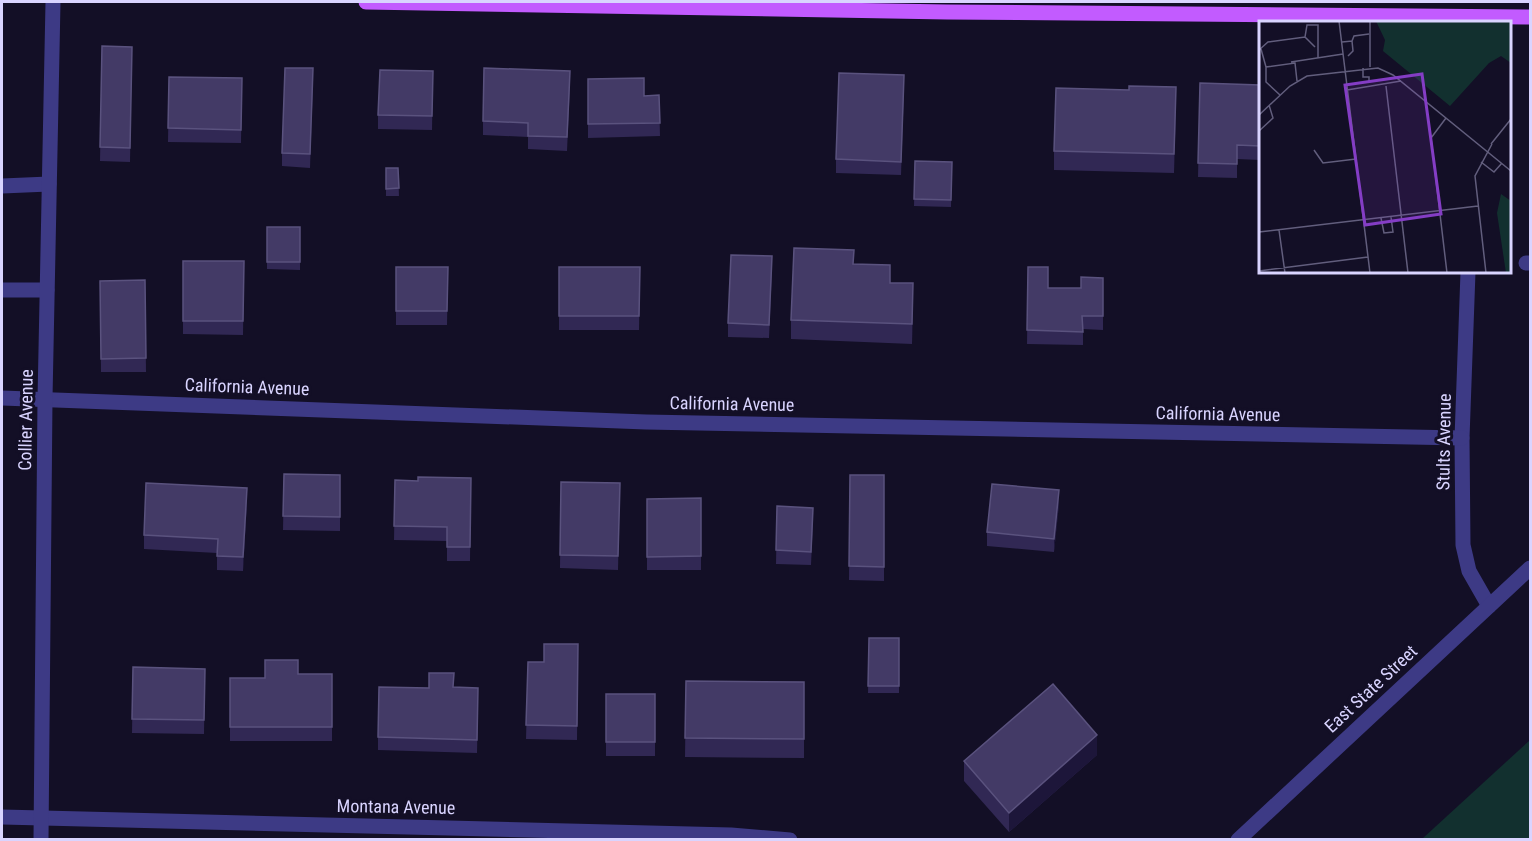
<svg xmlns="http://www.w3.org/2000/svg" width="1532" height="841" viewBox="0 0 1532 841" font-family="'Roboto Condensed',sans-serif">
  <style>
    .green { fill: #12302f }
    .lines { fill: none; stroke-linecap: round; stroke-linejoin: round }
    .minor { stroke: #3d3a85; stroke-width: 15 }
    .major { stroke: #c25bff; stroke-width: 15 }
    .wall { fill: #312854 }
    .shaded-wall { fill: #1d163a }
    .building { fill: #433a66; stroke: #5a527e; stroke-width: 1.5 }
    .labels { text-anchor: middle; stroke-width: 6; stroke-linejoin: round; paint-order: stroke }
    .street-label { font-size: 18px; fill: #d9d4ff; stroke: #130f26 }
    .inset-road { fill: none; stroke: #625e7d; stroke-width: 1.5 }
    .view { fill: #843dc5; fill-opacity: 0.15; stroke: #843dc5; stroke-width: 3 }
    .inset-edge { fill: none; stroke: #d9d4ff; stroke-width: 3 }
  </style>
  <rect width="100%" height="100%" fill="#130f26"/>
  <polygon class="green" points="1530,740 1530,839 1422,839"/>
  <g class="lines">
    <g class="minor">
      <polyline points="2,186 49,184"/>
      <polyline points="1526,263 1530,263"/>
      <polyline points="1468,272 1462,438 1463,545 1469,571 1489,606"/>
      <polyline points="2,290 47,290"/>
      <polyline points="2,398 646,422 1462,438"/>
      <polyline points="2,817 731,835 790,840"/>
      <polyline points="41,840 45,399 53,2"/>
      <polyline points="1238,840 1530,568"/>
    </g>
    <polyline class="major" points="366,2 947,12 1530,17"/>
  </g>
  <g class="wall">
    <polygon points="102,46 132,47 130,162 100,161"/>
    <polygon points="433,71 432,130 378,129 378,115"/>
    <polygon points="169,77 242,78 241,143 168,142"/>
    <polygon points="588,79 644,96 659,95 660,136 588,138"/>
    <polygon points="313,82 310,168 282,166 282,153"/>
    <polygon points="1200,83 1260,85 1260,160 1237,159 1237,178 1198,177"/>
    <polygon points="570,85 567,151 528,149 528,137 483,135 483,121"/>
    <polygon points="904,89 901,175 836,173 836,159"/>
    <polygon points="1129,90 1176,106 1174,173 1054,170 1054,151"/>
    <polygon points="915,161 952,162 951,207 914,206"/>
    <polygon points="386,168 398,168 399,196 386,196"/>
    <polygon points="267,227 300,227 300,270 267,269"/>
    <polygon points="183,261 244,261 243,335 183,334"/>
    <polygon points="854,264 890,283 913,303 912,344 791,339 791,320"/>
    <polygon points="396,267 448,267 447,325 396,325"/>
    <polygon points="559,267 640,267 639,330 559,330"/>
    <polygon points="1028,267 1048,288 1081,288 1103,278 1103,330 1083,329 1083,345 1027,344"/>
    <polygon points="772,270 769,338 728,337 728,323"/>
    <polygon points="145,280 146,372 101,372 100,281"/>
    <polygon points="284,474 340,475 340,531 283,530"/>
    <polygon points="850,475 884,475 884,581 849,580"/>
    <polygon points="471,478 470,561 447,561 447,541 394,540 395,480 418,481"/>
    <polygon points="561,482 620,483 618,570 560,568"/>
    <polygon points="701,498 701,570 647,570 647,499"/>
    <polygon points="247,501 243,571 217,570 217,553 144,549 144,535"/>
    <polygon points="1059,504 1054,552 987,546 987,532"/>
    <polygon points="777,506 813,521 811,565 776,564"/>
    <polygon points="869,638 899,638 899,693 868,693"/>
    <polygon points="578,644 577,740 526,739 528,662 544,662"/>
    <polygon points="133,667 205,669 204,734 132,733"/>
    <polygon points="298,674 332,674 332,741 230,741 230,678 265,678"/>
    <polygon points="686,681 804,682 804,758 685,757"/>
    <polygon points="454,687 478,702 477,753 378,750 378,737 429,688"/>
    <rect x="606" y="694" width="49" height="62"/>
    <polygon points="1097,755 1009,832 964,781 964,761"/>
  </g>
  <g class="shaded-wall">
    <polygon points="1176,87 1176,106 1174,173 1174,154"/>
    <polygon points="913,283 913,303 912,344 912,324"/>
    <polygon points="247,488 247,501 243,571 243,557"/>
    <polygon points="1059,490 1059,504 1054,552 1054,539"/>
    <polygon points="1097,735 1097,755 1009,832 1009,813"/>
  </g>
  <g class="building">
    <polygon points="102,46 132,47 130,148 100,147"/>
    <polygon points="285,68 313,68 310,154 282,153"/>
    <polygon points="484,68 570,71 567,137 528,136 528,123 483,121"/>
    <polygon points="380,70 433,71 432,116 378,115"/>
    <polygon points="839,73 904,75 901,162 836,159"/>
    <polygon points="169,77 242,78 241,130 168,128"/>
    <polygon points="644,78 644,96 659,95 660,123 588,124 588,79"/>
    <polygon points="1200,83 1260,85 1260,146 1237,145 1237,164 1198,163"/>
    <polygon points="1129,86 1176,87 1174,154 1054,151 1056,88 1129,90"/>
    <polygon points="915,161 952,162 951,200 914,199"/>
    <polygon points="386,168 398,168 399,188 386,189"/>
    <rect x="267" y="227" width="33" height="35"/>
    <polygon points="794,248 854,250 853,264 890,265 890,283 913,283 912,324 791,320"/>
    <polygon points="731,255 772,256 769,325 728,323"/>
    <polygon points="183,261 244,261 243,321 183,321"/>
    <polygon points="396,267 448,267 447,311 396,311"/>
    <polygon points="559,267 640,267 639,316 559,316"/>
    <polygon points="1028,267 1048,267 1048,288 1081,288 1081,277 1103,278 1103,316 1082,316 1083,332 1027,330"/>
    <polygon points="145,280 146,358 101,359 100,281"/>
    <polygon points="284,474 340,475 340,517 283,516"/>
    <polygon points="850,475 884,475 884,567 849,566"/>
    <polygon points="418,477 471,478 470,547 447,547 447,527 394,526 395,480 418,481"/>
    <polygon points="561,482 620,483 618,556 560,555"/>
    <polygon points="146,483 247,488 243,557 217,556 218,539 144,535"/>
    <polygon points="992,484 1059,490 1054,539 987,532"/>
    <polygon points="701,498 701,556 647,557 647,499"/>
    <polygon points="777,506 813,508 811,552 776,550"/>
    <polygon points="869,638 899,638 899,686 868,686"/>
    <polygon points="544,644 578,644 577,726 526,725 528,662 544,662"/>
    <polygon points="265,660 298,660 298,674 332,674 332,727 230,727 230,678 265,678"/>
    <polygon points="133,667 205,669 204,720 132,719"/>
    <polygon points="429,673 454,673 453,687 478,688 477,740 378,737 379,687 429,688"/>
    <polygon points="686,681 804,682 804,739 685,738"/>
    <polygon points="1053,684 1097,735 1009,813 964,761"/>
    <rect x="606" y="694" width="49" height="48"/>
  </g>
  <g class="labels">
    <g class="street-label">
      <text transform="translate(247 387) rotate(2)" y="6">California Avenue</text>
      <text transform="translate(732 404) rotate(1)" y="6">California Avenue</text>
      <text transform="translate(1218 414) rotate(1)" y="6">California Avenue</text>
      <text transform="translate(26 420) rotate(-89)" y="6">Collier Avenue</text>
      <text transform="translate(1444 442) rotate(-89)" y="6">Stults Avenue</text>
      <text transform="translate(1371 689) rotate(-43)" y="6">East State Street</text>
      <text transform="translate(396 807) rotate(1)" y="6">Montana Avenue</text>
    </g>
  </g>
  <g transform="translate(1259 21)">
    <rect width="252" height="252" fill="#130f26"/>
    <path d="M 117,0 L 252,0 L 252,42 L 242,35 L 230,42 L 191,85 L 124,30 L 126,19 ZM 242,173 L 252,180 L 252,252 L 247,252 L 238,192 Z" fill="#12302f"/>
    <path class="inset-road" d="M 80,0 L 111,252M 111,0 L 111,46M 46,16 L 48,4 L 59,4 L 59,37M 93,20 L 95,15 L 110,13M 83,21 L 93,20 L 94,30 L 89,35M 2,28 L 7,46M 0,29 L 9,21 L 46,16 L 56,26M 32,41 L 84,33M 104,47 L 104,56 L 110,56 L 110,61M 127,65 L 149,252M 88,69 L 142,60M 21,74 L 7,61 L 7,46 L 36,42 L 38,60M 0,94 L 31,65 L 48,55 L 119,47 L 134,54 L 252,150M 187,97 L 172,117 L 188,252M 0,110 L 14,97 L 10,84M 232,123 L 252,98M 55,129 L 64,142 L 97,138M 222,141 L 235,151 L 243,142M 122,197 L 125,212 L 134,211 L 132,196M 20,209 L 26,252M 0,211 L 219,185M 0,250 L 109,236M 227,252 L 216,155 L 233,123"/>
    <path class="view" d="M 163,53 L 182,193 L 106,204 L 86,64 Z"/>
    <rect width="252" height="252" class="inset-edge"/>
  </g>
  <rect width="1532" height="841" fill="none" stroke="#d9d4ff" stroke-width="6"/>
</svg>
